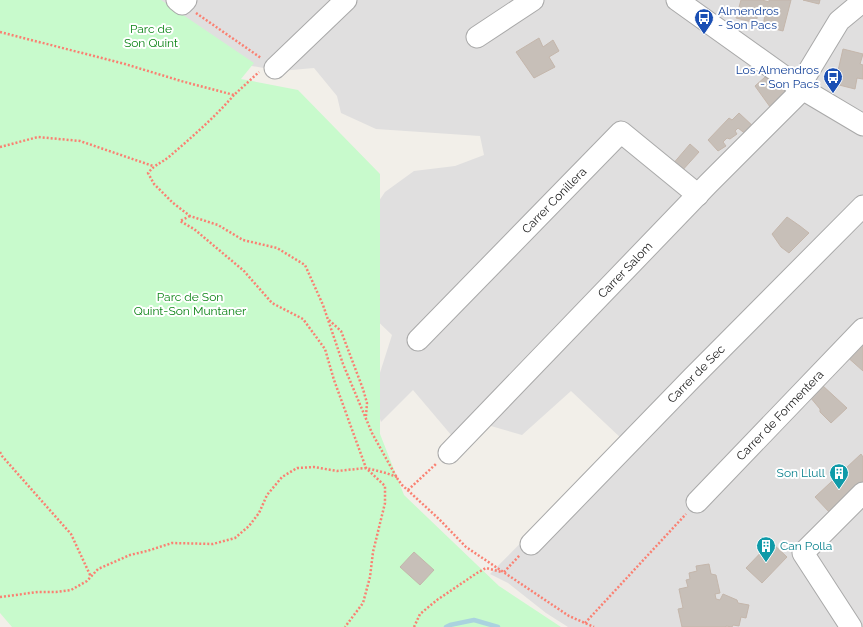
<svg xmlns="http://www.w3.org/2000/svg" width="863" height="627" viewBox="0 0 863 627" font-family="Raleway,sans-serif">
  <style>
    .residential { fill: #e0dfdf }
    .park { fill: #c8facc }
    .lines { fill: none; stroke-linecap: round; stroke-linejoin: round }
    .stream { stroke: #aad3df; stroke-width: 4.5 }
    .building { fill: #c7bfb8; stroke: #c4b6ab }
    .minor-casing { stroke: #a9a9a9; stroke-width: 23 }
    .path { stroke: #fa8072; stroke-width: 2.5; stroke-dasharray: 2 2; stroke-linecap: butt }
    .minor { stroke: #fff; stroke-width: 21 }
    .labels { text-anchor: middle; stroke-width: 4; stroke-linejoin: round; paint-order: stroke }
    .transit-label { font-size: 12px; fill: #164399; stroke: #fff; text-anchor: start }
    .park-label { font-size: 12px; fill: #0c8416; stroke: #fff }
    .street-label { font-size: 12px; fill: #222; stroke: #fff }
    .culture-label { font-size: 12px; fill: #0d838f; stroke: #fff; text-anchor: end }
  </style>
  <rect width="100%" height="100%" fill="#f2efe9"/>
  <polygon class="residential" points="0,0 863,0 863,627 568,627 546,613 508,583 490,574 623,440 571,391 522,435 484,424 463,449 413,390 381,422 367,376 378,379 392,335 366,310 366,220 385,192 414,171 455,166 484,155 480,136 376,129 341,113 337,96 314,68 280,71 159,49"/>
  <polygon class="park" points="0,0 161,0 254,63 241,79 252,81 298,90 380,174 380,434 404,495 499,586 561,627 12,627 0,613"/>
  <g class="lines">
    <polyline class="stream" points="446,627 450,625 474,620 498,627"/>
  </g>
  <g class="building">
    <polygon points="741,0 762,0 769,2 769,0 791,0 783,31 763,26 765,15 758,13 756,23 736,18"/>
    <polygon points="803,0 820,0 819,4"/>
    <polygon points="539,38 543,47 553,40 559,51 549,57 555,67 534,78 516,52"/>
    <polygon points="843,49 863,54 860,64 863,65 863,79 857,78 855,89 835,84"/>
    <polygon points="765,77 788,91 773,111 755,86"/>
    <polygon points="739,113 755,128 747,135 738,128 735,131 737,134 730,139 727,138 723,142 726,146 718,151 708,140 729,118 732,120"/>
    <polygon points="690,144 699,152 680,173 672,165"/>
    <polygon points="787,217 800,226 809,233 789,253 781,247 772,234"/>
    <polygon points="863,344 863,371 845,355"/>
    <polygon points="822,385 847,408 831,423 820,412 820,409 810,397"/>
    <polygon points="861,454 863,457 863,482 830,513 815,497"/>
    <polygon points="771,542 787,557 762,583 746,568"/>
    <polygon points="414,552 434,570 420,585 400,567"/>
    <polygon points="709,564 711,574 716,575 720,593 715,594 716,599 720,600 723,594 737,600 738,603 749,605 746,618 741,617 739,626 733,625 732,627 726,626 726,627 682,627 678,609 683,608 679,589 688,587 686,580 690,579 689,573 697,571 696,566"/>
  </g>
  <g class="lines">
    <defs>
      <g id="minor">
        <polyline points="177,0 182,4 186,0"/>
        <polyline points="677,0 799,87 863,125"/>
        <polyline points="477,37 533,0"/>
        <polyline points="275,68 346,0"/>
        <polyline points="799,87 839,21 863,1"/>
        <path id="s1" d="M 418,340 L 621,132 L 698,195"/>
        <path id="s2" d="M 449,453 L 708,184 L 803,89"/>
        <path id="s3" d="M 697,502 L 863,329"/>
        <path id="s4" d="M 531,544 L 693,377 L 863,206"/>
        <polyline points="851,627 803,553 863,493"/>
      </g>
    </defs>
    <use href="#minor" class="minor-casing"/>
    <g class="path">
      <polyline points="196,13 261,58"/>
      <polyline points="0,32 125,64 181,81 234,95 259,72"/>
      <path d="M 234,95 C 215,117 192,137 170,156 C 162,163 155,164 148,173 L 154,184 L 173,203 L 190,216 L 218,225 L 243,240 L 277,248 L 305,265 L 323,305 L 343,364 L 372,433 L 397,478 L 402,485 L 439,519 L 466,547 L 569,616 L 594,627"/>
      <polyline points="0,147 38,137 80,141 153,166"/>
      <polyline points="190,216 180,221 194,229 244,271 272,303 303,319 325,349 334,380 366,468 385,486 385,503 373,552 370,577 363,603 345,627"/>
      <polyline points="329,320 341,331 363,389 367,403 366,416"/>
      <polyline points="0,452 2,456 71,534 91,577"/>
      <polyline points="408,490 437,463"/>
      <polyline points="504,572 520,555"/>
      <polyline points="0,597 38,592 56,592 71,590 87,581 98,569 130,555 147,551 172,543 213,544 235,538 249,526 259,513 267,495 282,477 297,468 314,467 337,471 366,468 386,473 397,477"/>
      <polyline points="585,623 686,514"/>
      <polyline points="414,627 420,614 437,600 477,573 486,568 502,572"/>
    </g>
    <use href="#minor" class="minor"/>
  </g>
  <defs>
    <symbol id="bus-pin" viewBox="-11 -11 22 30"><path d="M0 17L-7.5 6A9.5 9.5 0 1 1 7.5 6Z" fill="#1a4fb4" stroke="#fff"/><path d="M-5-6H5V4H4V6H2V4H-2V6H-4V4H-5ZM-3.5-4V0h7V-4ZM-3.5 1.2v1.5H-2V1.2ZM2 1.2v1.5H3.5V1.2Z" fill="#fff"/></symbol>
    <symbol id="building-pin" viewBox="-11 -11 22 30"><path d="M0 17L-7.5 6A9.5 9.5 0 1 1 7.5 6Z" fill="#0f9aa8" stroke="#fff"/><path d="M-4-6H4V6H1V3H-1V6H-4ZM-2.5-4.3h1.7v1.8h-1.7ZM.8-4.3h1.7v1.8H.8ZM-2.5-1h1.7V.8h-1.7ZM.8-1h1.7V.8H.8Z" fill="#fff"/></symbol>
  </defs>
  <g fill-rule="evenodd">
    <use href="#bus-pin" x="693" y="7" width="22" height="30"/>
    <use href="#bus-pin" x="822" y="66" width="22" height="30"/>
    <use href="#building-pin" x="828" y="462" width="22" height="30"/>
    <use href="#building-pin" x="755" y="535" width="22" height="30"/>
  </g>
  <g class="labels">
    <g class="transit-label">
      <text x="718" y="15">Almendros<tspan x="718" dy="14">- Son Pacs</tspan></text>
      <text x="819" y="74" text-anchor="end">Los Almendros<tspan x="819" dy="14">- Son Pacs</tspan></text>
    </g>
    <g class="park-label">
      <text x="151" y="33">Parc de<tspan x="151" dy="14">Son Quint</tspan></text>
      <text x="190" y="301">Parc de Son<tspan x="190" dy="14">Quint-Son Muntaner</tspan></text>
    </g>
    <g class="street-label">
      <text dy="4" stroke="none"><textPath href="#s1" startOffset="195">Carrer Conillera</textPath></text>
      <text dy="4" stroke="none"><textPath href="#s2" startOffset="254">Carrer Salom</textPath></text>
      <text dy="4" stroke="none"><textPath href="#s4" startOffset="237">Carrer de Sec</textPath></text>
      <text dy="4" stroke="none"><textPath href="#s3" startOffset="120">Carrer de Formentera</textPath></text>
    </g>
    <g class="culture-label">
      <text x="825" y="477">Son Llull</text>
      <text x="780" y="550" text-anchor="start">Can Polla</text>
    </g>
  </g>
</svg>
